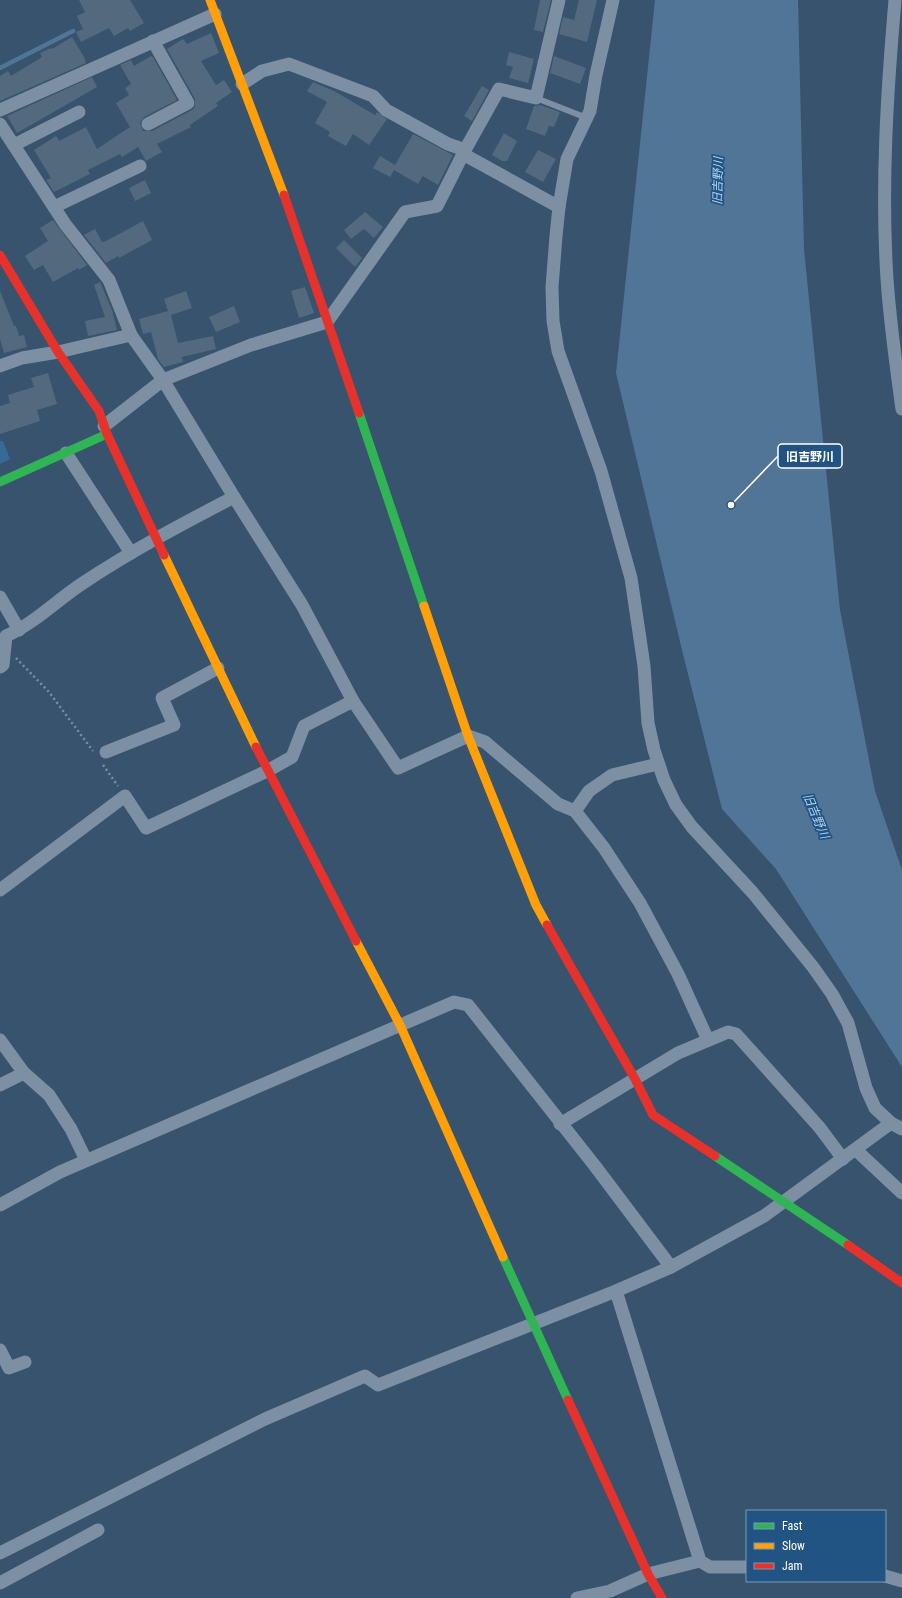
<svg xmlns="http://www.w3.org/2000/svg" width="902" height="1598" viewBox="0 0 902 1598" font-family="'Roboto Condensed','Noto Sans JP',sans-serif">
  <style>
    .green { fill: #356a99 }
    .water { fill: #517596 }
    .lines { fill: none; stroke-linecap: round; stroke-linejoin: round }
    .stream { stroke: #517596; stroke-width: 4.5 }
    .building { fill: #536a7e }
    .path { stroke: #7d90a3; stroke-width: 2.5; stroke-dasharray: 2 3; stroke-linecap: butt }
    .lane { stroke: #7d90a3; stroke-width: 6 }
    .street { stroke: #7d90a3; stroke-width: 13 }
    .fast { stroke: #30b455; stroke-width: 9 }
    .slow { stroke: #ff9f0a; stroke-width: 9 }
    .jam { stroke: #e5322d; stroke-width: 9 }
    .labels { text-anchor: middle; stroke-width: 3.5; stroke-linejoin: round; paint-order: stroke }
    .water-label { font-size: 12px; font-style: italic; fill: #b4d4f0; stroke: #215483 }
    .leader { fill: none; stroke: #fff; stroke-width: 1.5 }
    .callout-dot { fill: #fff; stroke: #215483; stroke-width: 1.5 }
    .callout { fill: #215483; stroke: #fff; stroke-width: 1.5 }
    .callout-label { font-size: 12px; text-anchor: middle; font-weight: bold; fill: #fff }
  </style>
  <rect width="100%" height="100%" fill="#37536d"/>
  <polygon class="green" points="0,441 3,441 10,459 0,464"/>
  <polygon class="water" points="655,0 798,0 804,249 840,610 875,791 902,870 902,1067 776,869 722,809 682,650 616,373"/>
  <g class="lines">
    <polyline class="stream" points="0,68 73,31"/>
  </g>
  <g class="building">
    <polygon points="79,0 130,0 144,23 130,31 128,28 114,36 109,28 81,42 76,32 83,29 77,16 85,12"/>
    <polygon points="540,0 551,0 543,32 534,30"/>
    <polygon points="579,0 597,0 587,42 559,34 563,17 574,20"/>
    <polygon points="211,33 219,53 201,61 216,85 224,80 232,92 216,103 218,106 190,125 191,127 157,144 162,152 146,161 138,147 122,157 120,154 88,170 90,174 54,192 46,180 51,178 34,150 56,136 59,141 86,127 97,149 130,127 116,103 129,95 125,88 131,84 120,65 131,60 134,66 151,56 153,57 177,100 144,117 140,123 143,131 152,131 192,110 195,107 195,99 167,49 183,39 187,44"/>
    <polygon points="72,37 84,57 86,63 0,101 0,76 8,71 11,76 42,57 40,53 51,48 52,49"/>
    <polygon points="509,52 534,59 528,83 509,78 513,67 506,65"/>
    <polygon points="554,56 586,68 580,84 550,73"/>
    <polygon points="92,77 97,87 17,133 7,116"/>
    <polygon points="313,82 334,91 375,115 377,112 387,119 369,145 353,134 346,146 328,136 330,132 315,123 327,102 307,91"/>
    <polygon points="482,86 489,90 472,121 464,116"/>
    <polygon points="540,105 560,112 554,127 549,126 545,136 526,129 534,106"/>
    <polygon points="504,133 517,141 507,161 502,161 492,155"/>
    <polygon points="413,134 453,155 438,185 423,176 418,184 394,170 390,177 373,168 380,156 395,165"/>
    <polygon points="538,150 556,159 543,182 525,172"/>
    <polygon points="145,180 151,193 135,201 129,188"/>
    <polygon points="365,212 383,227 374,238 364,229 351,239 344,230"/>
    <polygon points="53,220 87,265 79,270 78,268 53,282 43,265 34,270 25,256 48,241 40,228"/>
    <polygon points="143,221 152,240 119,258 118,256 106,263 84,235 95,229 102,242 106,241"/>
    <polygon points="344,240 362,258 355,267 336,248"/>
    <polygon points="100,282 112,310 117,330 88,336 85,321 105,317 94,285"/>
    <polygon points="305,287 314,313 299,318 291,291"/>
    <polygon points="0,291 14,326 16,326 19,336 24,335 27,347 4,353 0,339"/>
    <polygon points="186,291 192,308 171,315 178,343 213,336 216,349 182,357 183,362 164,367 158,359 151,332 143,334 139,319 168,311 164,299"/>
    <polygon points="234,306 240,322 216,332 209,317"/>
    <polygon points="48,373 57,404 37,410 40,421 0,434 0,406 10,403 8,395 34,387 31,378"/>
  </g>
  <g class="lines">
    <g class="path">
      <polyline points="16,658 49,692 93,751"/>
      <polyline points="103,765 118,786"/>
    </g>
    <polyline class="lane" points="536,98 587,118"/>
    <g class="street">
      <polyline points="613,0 596,75 590,111 567,159 559,207 556,236 552,287 553,321 558,351 601,471 631,578 644,666 648,723 654,750 664,780 676,805 692,827 753,893 813,967 832,994 848,1023 866,1088 875,1108 891,1123 902,1129"/>
      <path d="M 895,0 C 887,93 881,186 887,279 C 890,323 896,365 902,409"/>
      <polyline points="242,84 262,71 289,64 373,96 386,110 448,144 465,150"/>
      <polyline points="0,110 215,14"/>
      <polyline points="0,124 65,224 109,280 131,335 163,380 234,497 302,605 353,701 398,768 468,736 485,742 558,804 575,811 604,848 640,903 678,974 708,1040"/>
      <polyline points="148,124 188,103 153,41"/>
      <polyline points="14,145 79,112"/>
      <polyline points="463,154 559,207"/>
      <polyline points="54,207 140,166"/>
      <polyline points="0,366 22,358 58,352 131,335"/>
      <polyline points="104,426 163,380 251,345 327,322 405,212 437,206 465,150 499,89 536,98 559,0"/>
      <polyline points="66,453 131,553"/>
      <polyline points="0,597 19,630"/>
      <path d="M 0,667 L 3,665 L 6,636 C 35,623 57,600 83,583 C 131,551 182,524 234,497"/>
      <polyline points="106,752 174,725 162,698 218,668"/>
      <polyline points="575,811 589,791 612,775 658,764"/>
      <polyline points="0,890 125,796 146,828 267,771 292,757 304,726 353,701"/>
      <polyline points="0,1040 24,1073 49,1095 71,1129 86,1160"/>
      <polyline points="0,1085 24,1073"/>
      <polyline points="560,1124 678,1053 728,1032 736,1034 820,1128 843,1159"/>
      <polyline points="856,1150 902,1193"/>
      <polyline points="0,1205 60,1172 454,1002 468,1005 595,1166 671,1267"/>
      <polyline points="616,1291 700,1561 710,1567 747,1567"/>
      <polyline points="0,1350 9,1368 25,1362"/>
      <polyline points="0,1553 265,1419 365,1376 378,1385 616,1291 671,1267 764,1216 891,1123"/>
      <polyline points="885,1576 902,1581"/>
      <polyline points="0,1583 98,1530"/>
      <polyline points="577,1598 610,1591 648,1574 700,1561"/>
    </g>
    <g class="fast">
      <polyline points="359,413 424,606"/>
      <polyline points="0,482 107,434"/>
      <polyline points="715,1156 848,1245"/>
      <polyline points="503,1257 568,1400"/>
    </g>
    <g class="slow">
      <polyline points="210,0 284,195"/>
      <polyline points="164,555 256,747"/>
      <polyline points="424,606 468,736 536,905 547,925"/>
      <polyline points="356,941 400,1025 503,1257"/>
    </g>
    <g class="jam">
      <polyline points="284,195 359,413"/>
      <polyline points="0,255 58,352 99,411 107,434 164,555"/>
      <polyline points="256,747 356,941"/>
      <polyline points="547,925 635,1079 653,1115 715,1156"/>
      <polyline points="848,1245 902,1283"/>
      <polyline points="568,1400 648,1574 662,1598"/>
    </g>
  </g>
  <g class="labels">
    <g class="water-label">
      <text transform="translate(718 181) rotate(-89)" y="4">旧吉野川</text>
      <text transform="translate(816 816) rotate(67)" y="4">旧吉野川</text>
    </g>
  </g>
  <path class="leader" d="M731 505L778 456"/>
  <circle class="callout-dot" cx="731" cy="505" r="4"/>
  <rect class="callout" x="778" y="444" width="64" height="24" rx="4"/>
  <g class="callout-label">
    <text x="810" y="461">旧吉野川</text>
  </g>
  <rect x="746" y="1510" width="140" height="72" fill="#215483" stroke="#7a98b5"/>
  <rect x="754" y="1523" width="20" height="6" fill="#30b455" stroke="#7a98b5"/>
  <text x="782" y="1530" font-size="12" fill="#ffffff">Fast</text>
  <rect x="754" y="1543" width="20" height="6" fill="#ff9f0a" stroke="#7a98b5"/>
  <text x="782" y="1550" font-size="12" fill="#ffffff">Slow</text>
  <rect x="754" y="1563" width="20" height="6" fill="#e5322d" stroke="#7a98b5"/>
  <text x="782" y="1570" font-size="12" fill="#ffffff">Jam</text>
</svg>
